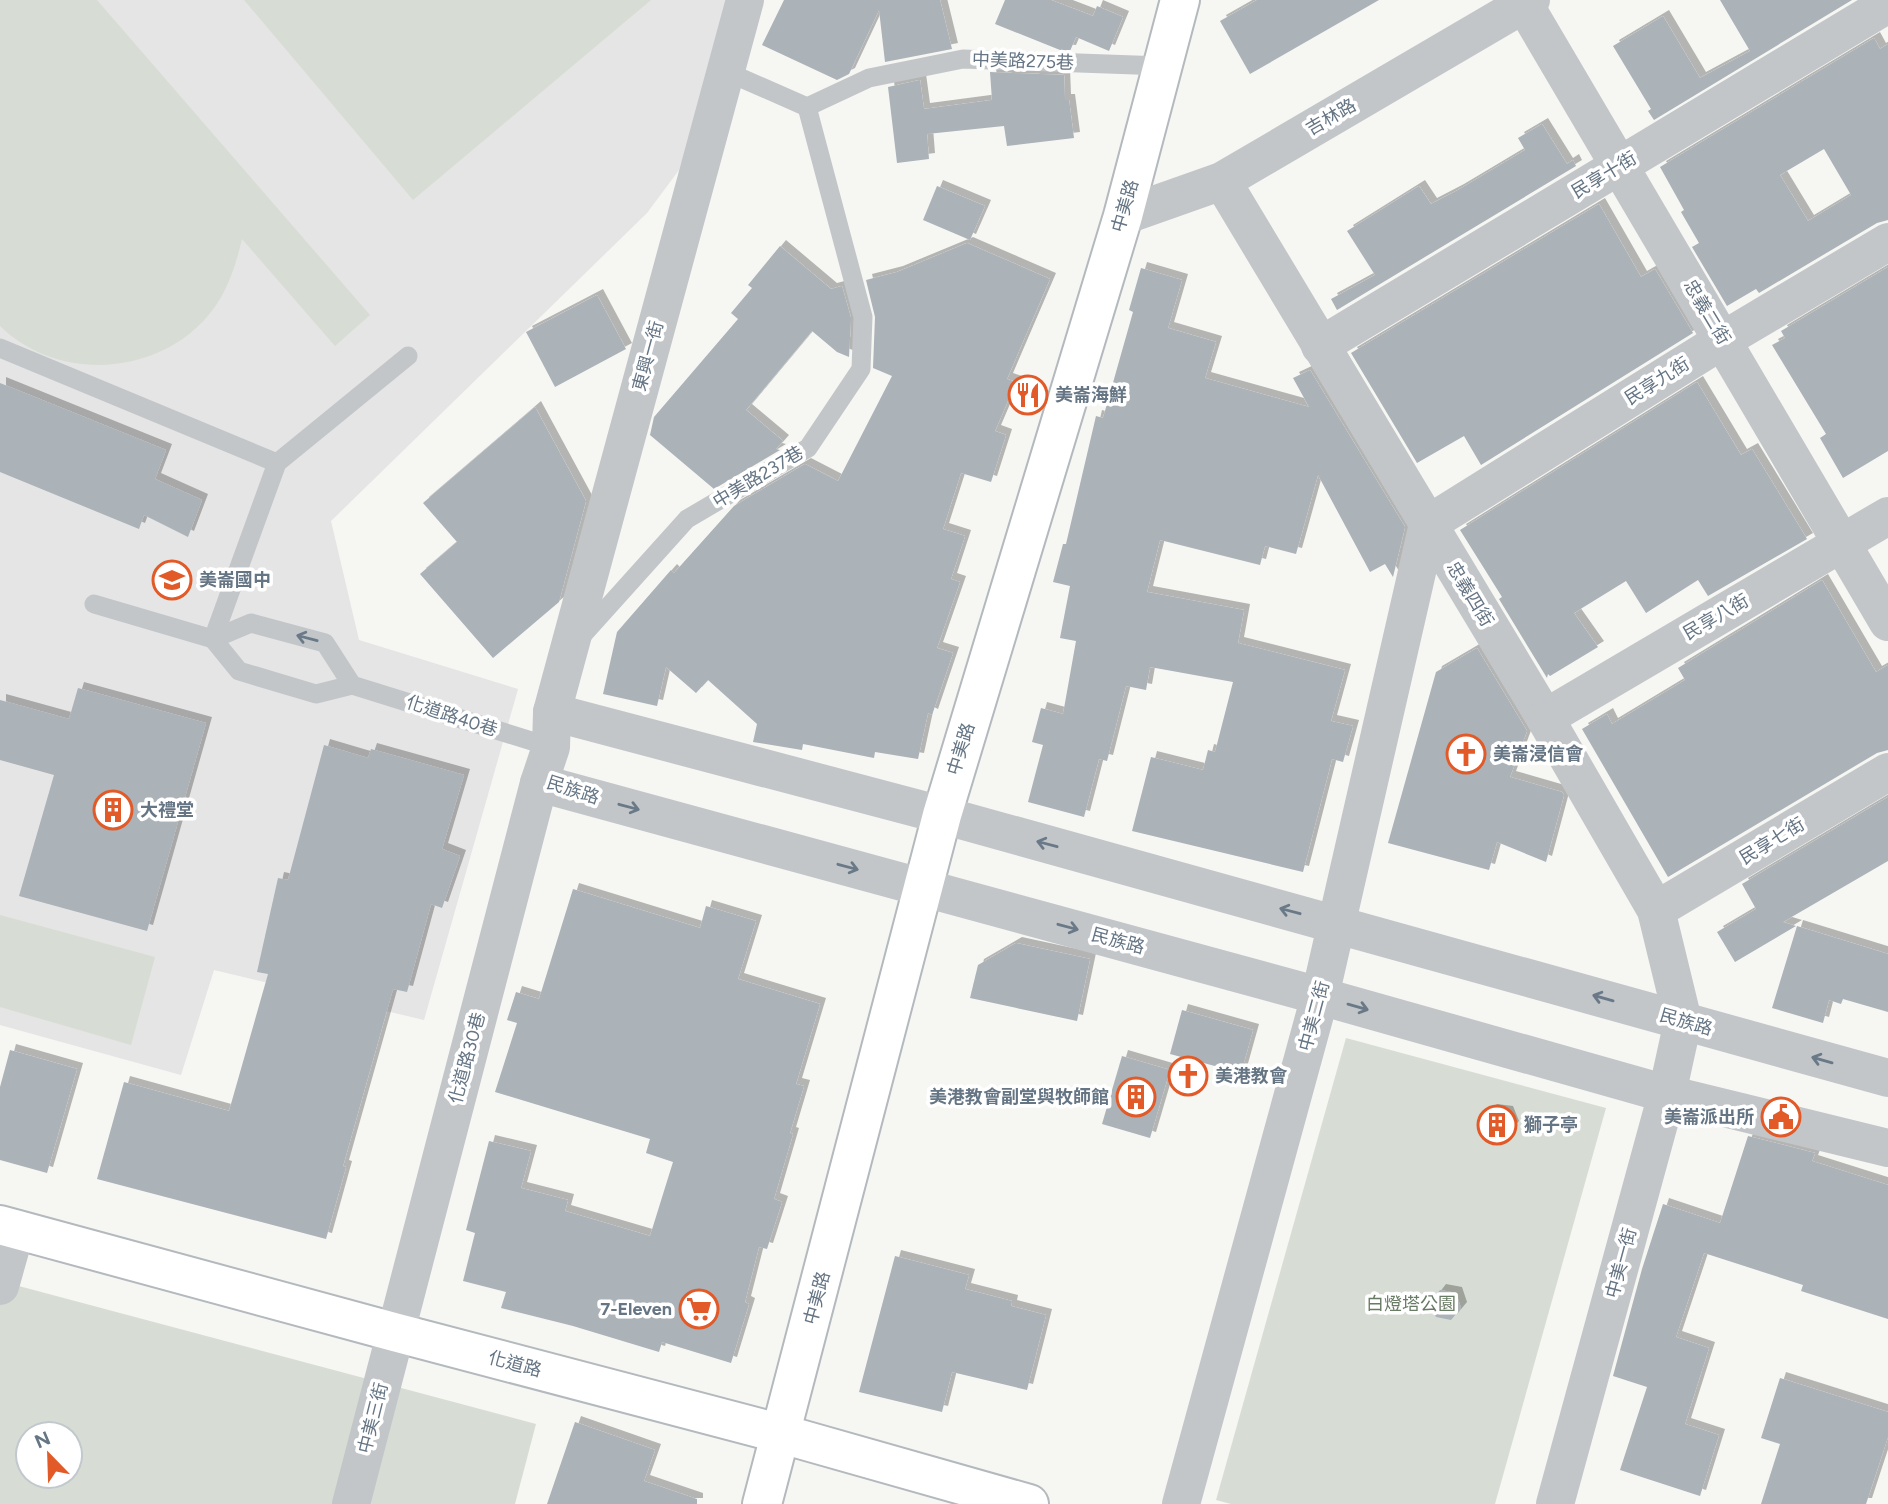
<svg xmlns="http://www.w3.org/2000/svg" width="1888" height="1504" viewBox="0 0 1888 1504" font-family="Figtree,'Noto Sans TC',sans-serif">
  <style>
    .built { fill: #e4e5e4 }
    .green { fill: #d7ddd4; fill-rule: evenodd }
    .building { fill: #abb2b8; fill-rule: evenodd; filter: url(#shadow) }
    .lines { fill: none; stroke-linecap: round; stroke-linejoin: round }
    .secondary-casing { stroke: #b4b9be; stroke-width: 42 }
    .lane { stroke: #c2c6c9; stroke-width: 19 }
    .street { stroke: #c2c6c9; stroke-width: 38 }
    .secondary { stroke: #fff; stroke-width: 38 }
    .oneway { stroke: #6a7987 }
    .labels { text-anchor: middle; stroke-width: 7; stroke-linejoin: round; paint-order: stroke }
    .street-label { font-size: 18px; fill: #657584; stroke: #fff }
    .poi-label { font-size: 18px; font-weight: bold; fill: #657584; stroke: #fff; text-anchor: start }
    .park-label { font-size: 18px; fill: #687b64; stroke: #fff }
  </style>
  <defs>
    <filter id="shadow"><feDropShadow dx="6" dy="-6" stdDeviation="0" flood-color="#0004"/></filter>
  </defs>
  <rect width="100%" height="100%" fill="#f6f6f3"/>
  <polygon class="built" points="0,0 734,0 679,170 647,213 331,521 359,640 518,689 424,1020 214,970 181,1075 0,1025"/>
  <g class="green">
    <path d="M 0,0 L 97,0 L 370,315 L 335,346 L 242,239 C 237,260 231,280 220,299 C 174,375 62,387 0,326 Z"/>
    <polygon points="244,0 651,0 413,200"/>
    <polygon points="0,915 155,957 131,1045 0,1007"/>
    <polygon points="1346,1038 1606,1108 1495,1504 1231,1504 1216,1500"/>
    <path d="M 0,1281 L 536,1424 L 515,1504 L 0,1504 ZM 28,1434 L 70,1434 L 70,1476 L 28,1476 Z"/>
  </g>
  <g class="building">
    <polygon points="784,0 940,0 952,49 885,62 879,10 849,74 837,80 762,45"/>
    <polygon points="1005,0 1051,0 1093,16 1097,6 1123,17 1109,51 1076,37 1070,51 1060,50 995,24"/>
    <polygon points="1257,0 1379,0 1250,74 1220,21"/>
    <polygon points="1720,0 1852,0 1654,120 1648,111 1651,109 1613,46 1663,16 1700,78 1750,51"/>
    <path d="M 1874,38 L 1880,49 L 1888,44 L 1888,220 L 1877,223 L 1759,293 L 1756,289 L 1727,306 L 1692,247 L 1699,243 L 1681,212 L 1684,210 L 1660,167 ZM 1824,149 L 1851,195 L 1808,221 L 1780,175 Z"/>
    <polygon points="990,72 1064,75 1065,100 1069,100 1074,138 1007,146 1004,126 927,134 929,159 897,163 888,87 920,80 924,109 992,100"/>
    <polygon points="1542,124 1567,164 1573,160 1576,166 1337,310 1331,299 1375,275 1347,231 1419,186 1431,204 1458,190 1525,150 1518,138"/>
    <polygon points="937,186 985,206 970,240 923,220"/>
    <polygon points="1599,204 1641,277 1655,269 1693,333 1481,465 1464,436 1417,463 1351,353"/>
    <polygon points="967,243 1050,279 1007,379 1016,382 995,431 1006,435 991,482 961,473 943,529 965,536 951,579 960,582 937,648 953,653 932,715 928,713 918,759 875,752 874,758 803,744 802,750 753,742 757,724 708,680 696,693 666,667 657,706 603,694 617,632 671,570 674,573 734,506 805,464 838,481 892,376 873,368 875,317 866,280 897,272"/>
    <polygon points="780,246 831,289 842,286 851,318 849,357 837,352 812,331 746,410 783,441 776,449 780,450 714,489 650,435 654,417 738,319 731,313 752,288 748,285"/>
    <polygon points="1888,267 1888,451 1843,478 1820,438 1826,434 1772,345 1785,338 1781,331"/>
    <polygon points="1141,268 1182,280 1168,328 1216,342 1205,378 1309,407 1293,378 1310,370 1405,527 1393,577 1385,564 1370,572 1318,475 1296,554 1265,546 1260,565 1160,540 1147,592 1244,610 1238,643 1345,670 1331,721 1353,726 1343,762 1332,759 1303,872 1132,831 1151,757 1203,770 1208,750 1215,752 1233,682 1150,667 1146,690 1126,686 1107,761 1099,759 1084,817 1028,802 1043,745 1032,742 1041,708 1063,714 1076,641 1060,638 1070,586 1053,582 1063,544 1066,544 1096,416 1103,418 1133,312 1129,310"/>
    <polygon points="597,295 626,349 555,387 526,332"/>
    <polygon points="1697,382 1741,455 1752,449 1807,539 1708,596 1698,580 1646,613 1626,581 1574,613 1598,647 1550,676 1548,674 1547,678 1499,599 1502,597 1460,530"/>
    <polygon points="0,383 166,450 155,479 202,500 188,537 144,515 139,529 0,472"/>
    <polygon points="535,407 586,501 559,602 493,658 420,574 457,542 423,503"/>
    <polygon points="1822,580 1876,672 1888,665 1888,750 1877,753 1668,877 1582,729 1607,714 1612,724 1685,680 1678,668"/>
    <polygon points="1477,648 1527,731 1510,777 1562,792 1564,795 1546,862 1497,842 1489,870 1388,843 1436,672"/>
    <polygon points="78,688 206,723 147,931 19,896 54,775 0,760 0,700 69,719"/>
    <polygon points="324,745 368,758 371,749 464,775 442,849 460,856 442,908 431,904 407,992 393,989 343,1166 346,1167 326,1239 97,1179 124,1082 229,1111 268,974 257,972 278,878 288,880"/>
    <polygon points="1888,797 1888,861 1783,922 1796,926 1735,962 1717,932 1756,909 1742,884"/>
    <polygon points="573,889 700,928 706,906 756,921 738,979 820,1004 796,1084 804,1086 790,1133 793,1134 774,1199 782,1202 767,1249 759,1247 745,1302 749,1304 731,1363 662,1342 659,1352 573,1326 501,1308 506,1292 463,1281 475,1233 466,1230 489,1141 531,1151 521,1188 568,1200 565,1211 650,1236 673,1162 646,1153 650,1139 495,1092 517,1023 507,1020 516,992 539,999"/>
    <polygon points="1797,926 1888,954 1888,1012 1843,999 1841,1004 1829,1000 1823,1023 1772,1008"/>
    <polygon points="1016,943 1090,959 1077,1021 970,998 978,965"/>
    <polygon points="1182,1010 1253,1030 1241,1073 1170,1054"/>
    <polygon points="10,1050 77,1069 47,1173 0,1160 0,1087"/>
    <polygon points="1122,1056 1170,1070 1150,1138 1102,1124"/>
    <polygon points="1491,1110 1507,1112 1513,1127 1502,1139 1487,1137 1481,1122"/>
    <polygon points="1748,1136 1815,1153 1812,1161 1888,1185 1888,1319 1801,1291 1803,1285 1704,1253 1676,1337 1709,1348 1685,1424 1719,1435 1700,1496 1620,1470 1647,1387 1613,1376 1642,1269 1663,1204 1720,1223"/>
    <polygon points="895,1256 969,1275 965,1289 1012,1301 1011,1306 1046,1315 1027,1390 952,1372 942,1412 859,1392"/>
    <polygon points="1440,1290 1456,1293 1461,1308 1451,1320 1436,1317 1430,1303"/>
    <polygon points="1780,1378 1888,1412 1888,1437 1866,1504 1761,1504 1780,1444 1761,1438"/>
    <polygon points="575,1422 655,1450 644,1481 697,1499 697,1504 547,1504"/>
  </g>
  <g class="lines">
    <defs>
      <g id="secondary">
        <polyline points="0,1225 394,1332 782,1434 1029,1504"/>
        <polyline points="762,1504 942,815 1123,216 1180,0"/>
      </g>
    </defs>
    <use href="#secondary" class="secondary-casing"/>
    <g class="lane">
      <polyline points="807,107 869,78 963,59 1163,66"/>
      <polyline points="0,348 277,463"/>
      <polyline points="94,604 213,639 277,463 408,356"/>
      <polyline points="580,638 687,519 808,448 861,369 863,317 807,107 725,71"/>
      <polyline points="352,685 325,643 251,623 213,639 239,671 316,694 352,685 551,747"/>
    </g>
    <g class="street">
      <polyline points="1524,4 1888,622"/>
      <polyline points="1222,181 1545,718 1656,910 1683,1021 1667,1094 1555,1504"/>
      <polyline points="1123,216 1222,181 1531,0"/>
      <polyline points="1320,346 1888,4"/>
      <polyline points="552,712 942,815 1888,1078"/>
      <polyline points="1545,718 1888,516"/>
      <polyline points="539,783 1320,996 1667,1094 1888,1148"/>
      <polyline points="1656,910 1888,772"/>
      <polyline points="0,1286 16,1229"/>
      <polyline points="351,1504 539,783 551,747 552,712 745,0"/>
      <polyline points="1181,1504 1320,996 1428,524 1723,340 1888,242"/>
    </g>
    <use href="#secondary" class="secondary"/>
  </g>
  <defs><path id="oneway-shaft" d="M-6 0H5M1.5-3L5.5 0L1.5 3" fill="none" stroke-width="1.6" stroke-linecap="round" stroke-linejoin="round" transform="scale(1.75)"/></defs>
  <g class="oneway">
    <use href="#oneway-shaft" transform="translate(307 638) rotate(-165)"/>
    <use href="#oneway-shaft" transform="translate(629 807) rotate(15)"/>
    <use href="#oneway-shaft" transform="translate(1047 844) rotate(-165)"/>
    <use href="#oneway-shaft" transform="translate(848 867) rotate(15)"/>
    <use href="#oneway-shaft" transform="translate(1290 911) rotate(-165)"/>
    <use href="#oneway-shaft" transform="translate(1068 927) rotate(15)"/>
    <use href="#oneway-shaft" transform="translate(1603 998) rotate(-164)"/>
    <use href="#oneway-shaft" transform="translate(1358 1007) rotate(16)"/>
    <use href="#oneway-shaft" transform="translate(1822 1060) rotate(-164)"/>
  </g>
  <defs>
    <symbol id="restaurant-ring" viewBox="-11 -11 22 22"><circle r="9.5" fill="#fff" stroke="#e25a28" stroke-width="1.5"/><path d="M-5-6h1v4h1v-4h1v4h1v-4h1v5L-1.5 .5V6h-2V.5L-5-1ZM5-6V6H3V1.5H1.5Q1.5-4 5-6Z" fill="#e25a28"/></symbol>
    <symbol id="school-ring" viewBox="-11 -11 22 22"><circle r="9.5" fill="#fff" stroke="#e25a28" stroke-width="1.5"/><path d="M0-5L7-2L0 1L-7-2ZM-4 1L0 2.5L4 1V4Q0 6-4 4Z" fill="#e25a28"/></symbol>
    <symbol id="church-ring" viewBox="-11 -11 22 22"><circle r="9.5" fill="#fff" stroke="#e25a28" stroke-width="1.5"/><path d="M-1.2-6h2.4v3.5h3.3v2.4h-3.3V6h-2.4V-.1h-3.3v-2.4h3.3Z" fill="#e25a28"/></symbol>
    <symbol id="building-ring" viewBox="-11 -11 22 22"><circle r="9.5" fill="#fff" stroke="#e25a28" stroke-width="1.5"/><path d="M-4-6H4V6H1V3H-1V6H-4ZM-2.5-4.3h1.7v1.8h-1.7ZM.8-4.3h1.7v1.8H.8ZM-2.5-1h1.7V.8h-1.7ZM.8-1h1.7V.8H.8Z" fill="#e25a28"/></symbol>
    <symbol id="civic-ring" viewBox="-11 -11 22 22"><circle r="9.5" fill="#fff" stroke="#e25a28" stroke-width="1.5"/><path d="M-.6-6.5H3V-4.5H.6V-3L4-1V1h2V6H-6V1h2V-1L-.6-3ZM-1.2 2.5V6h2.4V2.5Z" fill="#e25a28"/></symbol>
    <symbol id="supermarket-ring" viewBox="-11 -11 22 22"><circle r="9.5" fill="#fff" stroke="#e25a28" stroke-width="1.5"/><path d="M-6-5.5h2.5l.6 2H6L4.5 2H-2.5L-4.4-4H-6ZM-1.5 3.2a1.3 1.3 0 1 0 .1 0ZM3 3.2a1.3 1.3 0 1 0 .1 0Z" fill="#e25a28"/></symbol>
  </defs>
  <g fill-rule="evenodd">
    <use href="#restaurant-ring" x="1006" y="373" width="44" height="44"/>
    <use href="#school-ring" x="150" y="558" width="44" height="44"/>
    <use href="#church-ring" x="1444" y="732" width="44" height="44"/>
    <use href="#building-ring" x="91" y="788" width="44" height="44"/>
    <use href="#church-ring" x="1166" y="1054" width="44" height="44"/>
    <use href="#building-ring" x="1114" y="1075" width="44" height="44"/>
    <use href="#civic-ring" x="1759" y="1095" width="44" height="44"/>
    <use href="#building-ring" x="1475" y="1103" width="44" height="44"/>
    <use href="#supermarket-ring" x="677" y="1287" width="44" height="44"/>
  </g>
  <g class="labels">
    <g class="street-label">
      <text transform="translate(1023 61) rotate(2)" y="6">中美路275巷</text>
      <text transform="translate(1331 117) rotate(-30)" y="6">吉林路</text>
      <text transform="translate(1604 175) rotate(-31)" y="6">民享十街</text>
      <text transform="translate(1125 206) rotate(-74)" y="6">中美路</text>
      <text transform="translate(1707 312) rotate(59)" y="6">忠義二街</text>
      <text transform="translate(648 356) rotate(-75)" y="6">東興一街</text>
      <text transform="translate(1657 381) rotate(-32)" y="6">民享九街</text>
      <text transform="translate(758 477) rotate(-31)" y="6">中美路237巷</text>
      <text transform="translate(1470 594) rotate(59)" y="6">忠義四街</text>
      <text transform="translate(1716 617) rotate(-30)" y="6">民享八街</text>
      <text transform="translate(452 716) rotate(18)" y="6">化道路40巷</text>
      <text transform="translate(961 749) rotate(-73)" y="6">中美路</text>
      <text transform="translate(573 790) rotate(18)" y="6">民族路</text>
      <text transform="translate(1772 841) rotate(-31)" y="6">民享七街</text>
      <text transform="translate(1118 941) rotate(15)" y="6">民族路</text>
      <text transform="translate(1314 1016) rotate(-75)" y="6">中美二街</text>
      <text transform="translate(1686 1022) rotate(16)" y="6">民族路</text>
      <text transform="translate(467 1058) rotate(-75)" y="6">化道路30巷</text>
      <text transform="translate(1621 1263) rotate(-75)" y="6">中美一街</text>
      <text transform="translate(817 1298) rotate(-75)" y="6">中美路</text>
      <text transform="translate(515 1364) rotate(15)" y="6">化道路</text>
      <text transform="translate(373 1418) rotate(-76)" y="6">中美三街</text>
    </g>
    <g class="poi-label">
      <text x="1055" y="401">美崙海鮮</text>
      <text x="199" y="586">美崙國中</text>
      <text x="1493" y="760">美崙浸信會</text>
      <text x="140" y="816">大禮堂</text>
      <text x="1215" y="1082">美港教會</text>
      <text x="1109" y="1103" text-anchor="end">美港教會副堂與牧師館</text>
      <text x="1754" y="1123" text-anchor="end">美崙派出所</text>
      <text x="1524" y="1131">獅子亭</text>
      <text x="672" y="1315" text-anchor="end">7-Eleven</text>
    </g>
    <g class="park-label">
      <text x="1411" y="1310">白燈塔公園</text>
    </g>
  </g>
  <g transform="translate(49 1455) rotate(337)"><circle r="33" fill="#ffffff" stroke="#c1c8ce" stroke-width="2"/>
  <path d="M0-5L12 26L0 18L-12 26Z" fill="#e25a28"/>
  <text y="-10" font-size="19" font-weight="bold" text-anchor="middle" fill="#657584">N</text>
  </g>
</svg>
